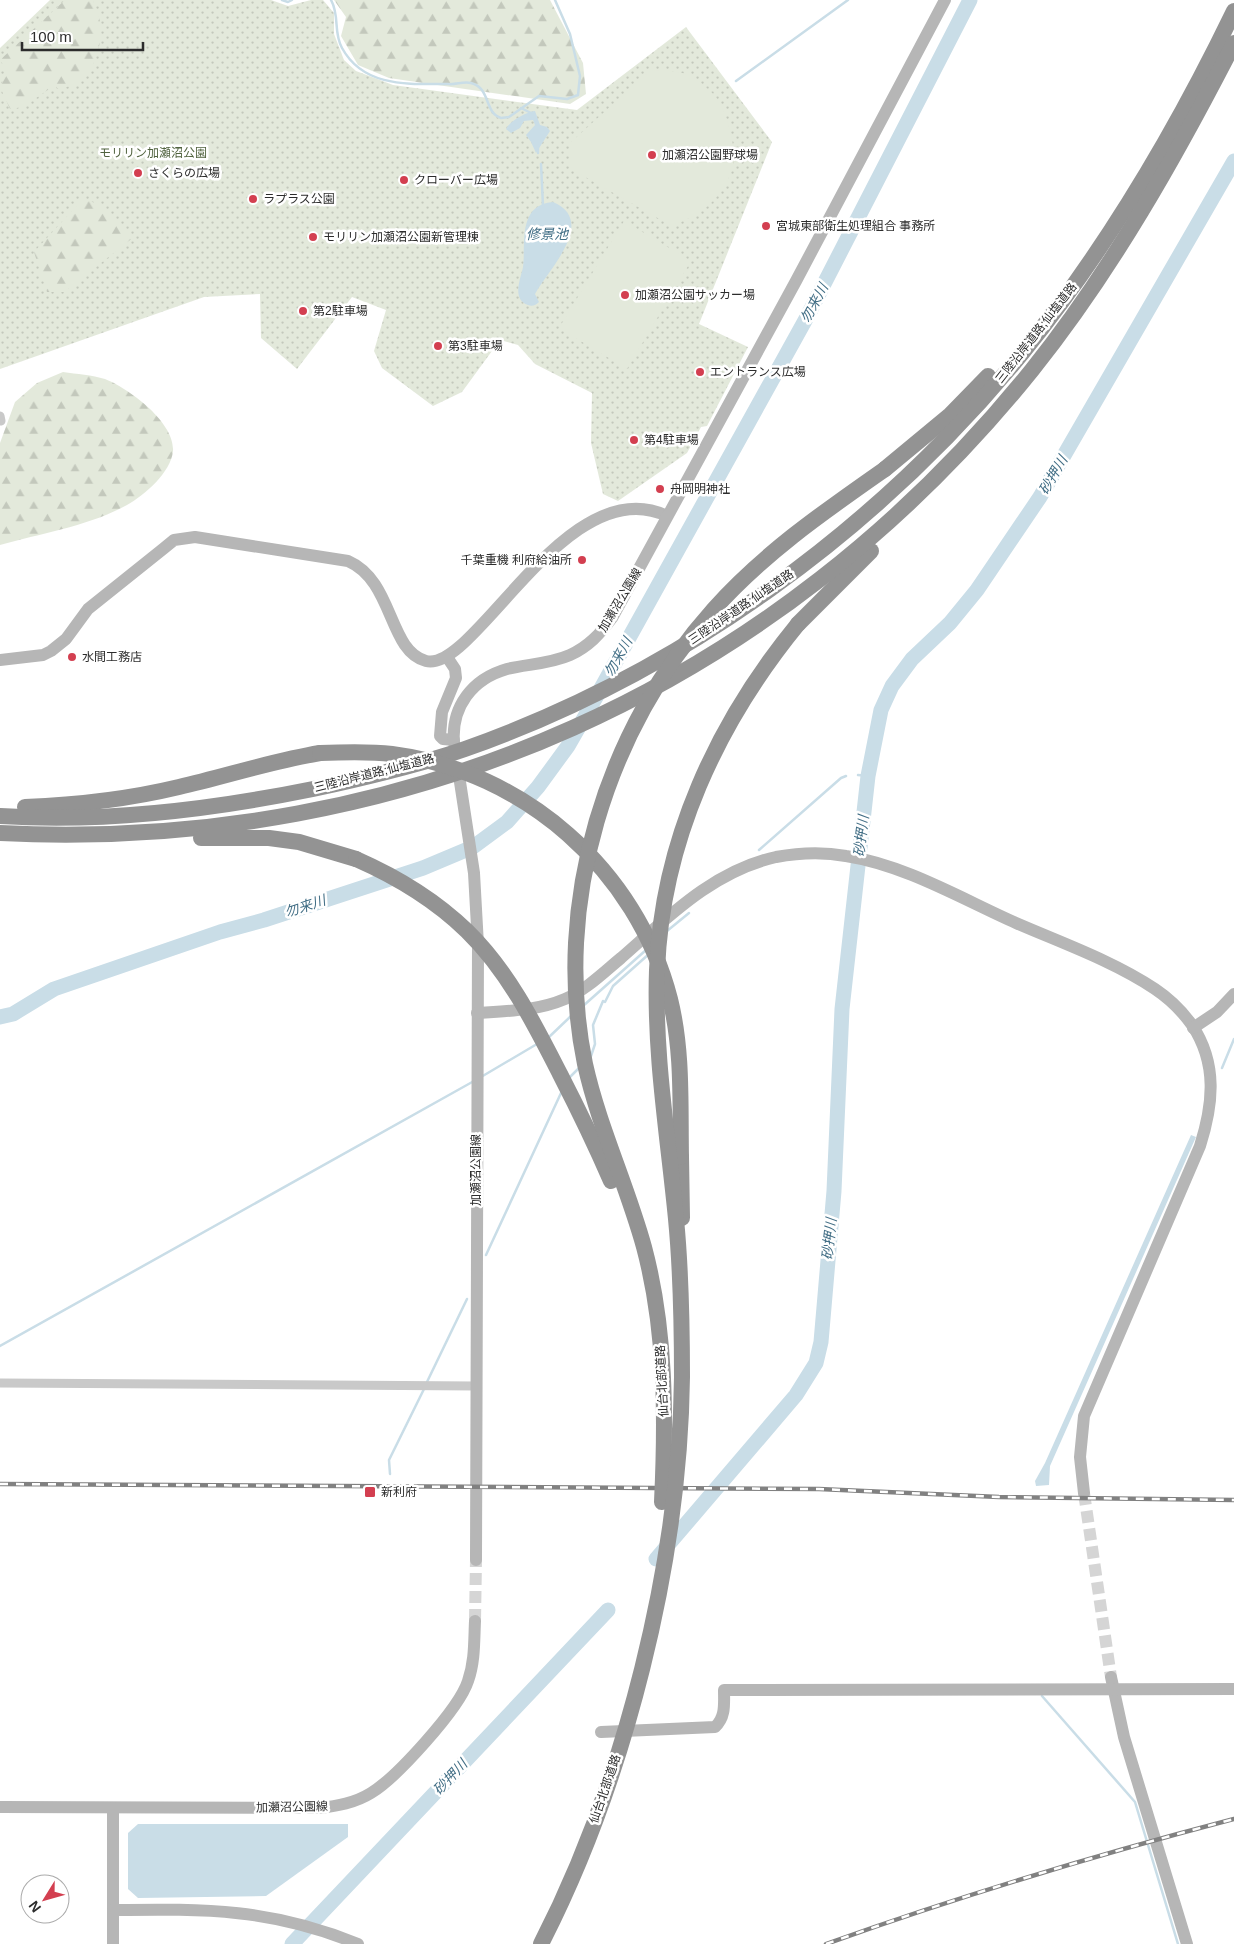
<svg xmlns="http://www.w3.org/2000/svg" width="1234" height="1944" viewBox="0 0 1234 1944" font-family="Arial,'Noto Sans JP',sans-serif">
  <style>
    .green { fill: url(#green-dots) }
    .forest { fill: url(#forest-firs) }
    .pitch { fill: #e3e9db }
    .water { fill: #c9dde7 }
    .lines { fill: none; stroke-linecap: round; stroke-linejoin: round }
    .stream { stroke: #c9dde7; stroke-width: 2.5 }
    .river { stroke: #c9dde7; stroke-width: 15 }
    .secondary-tunnel { stroke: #d5d5d5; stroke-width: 12; stroke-dasharray: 12 6; stroke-linecap: butt }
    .street { stroke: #c9c9c9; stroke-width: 9 }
    .secondary { stroke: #b6b6b6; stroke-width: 12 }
    .highway { stroke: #939393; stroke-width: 16 }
    .rail-casing { stroke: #818181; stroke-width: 4.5 }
    .rail { stroke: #fff; stroke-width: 2.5; stroke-dasharray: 8; stroke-linecap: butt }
    .highway-bridge { stroke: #939393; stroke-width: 16 }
    .poi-dot { fill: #d33f50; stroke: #fff; stroke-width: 2 }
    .labels { text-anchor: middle; stroke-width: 5; stroke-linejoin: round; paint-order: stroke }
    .park-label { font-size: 12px; fill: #51633f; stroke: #fff }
    .poi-label { font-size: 12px; fill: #2c2c2c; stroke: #fff; text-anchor: start }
    .street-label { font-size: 12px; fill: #2c2c2c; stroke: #fff }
    .water-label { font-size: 14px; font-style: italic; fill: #436f86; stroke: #fff }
  </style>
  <defs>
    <pattern id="green-dots" width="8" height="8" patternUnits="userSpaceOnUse" patternTransform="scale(1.25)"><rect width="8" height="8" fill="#e3e9db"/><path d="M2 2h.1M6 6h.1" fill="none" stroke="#c3c8bc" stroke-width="1.8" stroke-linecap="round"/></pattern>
    <pattern id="forest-firs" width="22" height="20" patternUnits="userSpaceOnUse" patternTransform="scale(1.25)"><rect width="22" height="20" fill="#e3e9db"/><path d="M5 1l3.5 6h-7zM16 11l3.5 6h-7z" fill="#c3c8bc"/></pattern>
  </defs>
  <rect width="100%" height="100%" fill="#fff"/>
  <polygon class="green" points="50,0 271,0 288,6 311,0 323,0 334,13 334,34 344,60 356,71 393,85 577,110 686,27 772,142 699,324 748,347 707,426 701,427 687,453 618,501 603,494 591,443 592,393 535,364 518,345 500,340 462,392 433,406 382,368 374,351 386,310 352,297 297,369 261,338 260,294 204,297 0,369 0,48"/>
  <g class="forest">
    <path d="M 65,0 L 93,0 C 103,26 104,33 95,60 C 92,67 90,74 83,80 C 77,85 66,87 58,89 L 55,85 L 23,107 L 10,109 L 1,89 L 5,68 L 0,60 Z"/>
    <polygon points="334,0 550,0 583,63 586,94 570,104 389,78 358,65 341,36 346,17"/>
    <path d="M 83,199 C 102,202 120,224 134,237 L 64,292 L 47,292 L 34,252 Z"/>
    <path d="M 63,372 C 77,374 92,375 105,379 C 128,388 175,422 173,451 C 171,472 145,495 127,505 C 89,526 42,533 0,545 L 0,443 L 15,402 L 37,383 Z"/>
  </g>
  <g class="pitch">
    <path d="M 651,70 C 665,71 680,70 692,77 C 700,82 713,92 718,100 C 727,113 737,150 733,166 C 726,195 699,219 670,225 L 571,169 L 571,142 Z"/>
    <polygon points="624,221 691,261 627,369 559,328"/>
  </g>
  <g class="water">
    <path d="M 535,111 L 540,125 L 547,127 L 550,131 L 536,153 L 531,142 L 526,135 L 535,125 L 533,120 L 524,121 L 520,128 L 511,133 L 506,129 C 510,121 526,112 535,111 Z"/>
    <path d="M 553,202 C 598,221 548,270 535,294 L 539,302 C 536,305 532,307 528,305 C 511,299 521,278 523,267 C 526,244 517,205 553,202 Z"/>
    <polygon points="1191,1135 1196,1137 1050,1466 1049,1485 1036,1486 1035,1481 1045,1463"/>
    <polygon points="138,1824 348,1824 348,1837 266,1896 138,1898 128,1889 128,1833"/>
  </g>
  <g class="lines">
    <g class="stream">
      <polyline points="282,0 288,2 292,0"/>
      <path d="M 331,0 C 340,16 333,32 342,48 C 364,88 409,84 448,84 C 456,85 463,81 471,83 C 491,88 484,113 501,118 L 509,117 L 539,96 L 567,99 L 578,95 L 580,76 L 570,34 L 555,0"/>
      <polyline points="736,81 848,0"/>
      <polyline points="521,108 531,113"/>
      <polyline points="538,153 538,146"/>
      <polyline points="541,164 543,206"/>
      <polyline points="858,775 868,776"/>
      <polyline points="759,850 841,778 846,776"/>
      <polyline points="667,931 689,913"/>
      <polyline points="583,1006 646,950"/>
      <polyline points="548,1038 571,1016"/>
      <polyline points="591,1056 595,1044 593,1025 603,1001 605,1002 613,986 649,954"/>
      <polyline points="1222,1068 1234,1039"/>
      <polyline points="481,1077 537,1044"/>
      <polyline points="568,1079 580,1067"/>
      <polyline points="486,1255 561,1093"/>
      <polyline points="0,1346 474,1081"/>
      <polyline points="426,1384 467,1299"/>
      <polyline points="390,1474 389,1460 424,1389"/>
      <polyline points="1042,1696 1135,1802 1178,1944"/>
    </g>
    <g class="river">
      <polyline points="0,1017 13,1014 54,989 220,932 264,920 423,868 473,847 507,822 538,787 568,746 599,692 807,317 970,0"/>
      <polyline points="656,1559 796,1395 816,1363 821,1342 834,1191 842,1009 868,776 881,710 892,686 912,659 950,623 977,590 1040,497 1234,161"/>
      <polyline points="292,1944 608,1610"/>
    </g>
    <g class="secondary-tunnel">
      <polyline points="1084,1493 1111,1677"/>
      <polyline points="475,1621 476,1560"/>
    </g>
    <g class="street">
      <polyline points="0,416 1,421"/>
      <polyline points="0,1383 476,1386"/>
    </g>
    <g class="secondary">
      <polyline points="447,657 455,669 456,678 442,712 440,736 443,739 454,740"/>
      <path d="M 0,660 L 43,655 L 51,651 L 66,639 L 88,609 L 163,549 L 174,540 L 195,537 L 348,561 C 394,581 388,651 426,661 C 474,674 567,468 667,516"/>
      <path d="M 454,743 C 451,707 472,679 507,669 C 527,664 550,664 570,655 C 588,647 600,634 612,618 L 796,281 L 945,0"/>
      <polyline points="460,782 474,873 478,945 476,1560"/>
      <path d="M 477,1013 C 507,1011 537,1011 565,999 C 586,990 604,972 621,958 C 668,917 713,871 776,857 C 798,853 824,852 846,856 C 905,865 962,899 1016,923 C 1062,943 1113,961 1155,989 C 1170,999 1182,1011 1192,1025 C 1218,1064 1213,1105 1200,1146 L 1084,1416 L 1080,1457 L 1084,1493"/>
      <polyline points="1193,1028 1217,1012 1234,994"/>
      <polyline points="1111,1677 1124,1737 1187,1944"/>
      <path d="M 601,1732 L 715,1727 C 726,1717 724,1703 724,1690 L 1234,1689"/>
      <path d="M 0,1807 L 319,1808 C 337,1806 355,1803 371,1793 C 396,1778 459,1709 468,1681 C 475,1661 474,1641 475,1621"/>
      <polyline points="113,1808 113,1944"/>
      <path d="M 113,1910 C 205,1909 271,1908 358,1944"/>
    </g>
    <g class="highway">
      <polyline points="885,469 949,416 988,376"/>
      <polyline points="798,624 871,551"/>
      <path d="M 25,807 C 77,805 129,799 179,787 C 227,776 272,761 320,753"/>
      <path d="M 0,816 C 105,823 210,810 313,789 C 364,778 416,766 465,749 C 683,672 877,530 1023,352 C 1107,248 1176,131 1234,11"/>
      <path d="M 0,833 C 407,853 777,687 1032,370 C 1112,270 1176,156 1234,43"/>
      <polyline points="201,838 269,838 299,842 356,859"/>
      <polyline points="681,1157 682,1218"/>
    </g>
    <defs>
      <g id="rail">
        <polyline points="0,1484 819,1489 999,1497 1234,1500"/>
        <path d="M 826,1944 C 960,1896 1096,1855 1234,1819"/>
      </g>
    </defs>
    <use href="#rail" class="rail-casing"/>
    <use href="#rail" class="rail"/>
    <g class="highway-bridge">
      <path d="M 320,753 C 344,752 368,751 392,754 C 524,771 637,870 670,999 C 683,1051 680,1105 681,1157"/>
      <path d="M 356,859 C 397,877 434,899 467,931 C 508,971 534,1023 560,1074 C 578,1109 595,1144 611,1181"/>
      <path d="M 662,1502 C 666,1417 666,1329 644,1247 C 627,1185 599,1127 585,1064 C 552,904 606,729 714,609 C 764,553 825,511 885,469"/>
      <path d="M 541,1944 C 625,1780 680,1562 682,1377 C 682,1324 681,1271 676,1219 C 668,1136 654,1054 657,970 C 662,841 717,723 798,624"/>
    </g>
  </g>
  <g class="poi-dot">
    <circle cx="652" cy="155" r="5"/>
    <circle cx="138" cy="173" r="5"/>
    <circle cx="404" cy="180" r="5"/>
    <circle cx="253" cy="199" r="5"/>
    <circle cx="766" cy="226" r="5"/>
    <circle cx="313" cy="237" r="5"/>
    <circle cx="625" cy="295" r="5"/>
    <circle cx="303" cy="311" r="5"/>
    <circle cx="438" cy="346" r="5"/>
    <circle cx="700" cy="372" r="5"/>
    <circle cx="634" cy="440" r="5"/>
    <circle cx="660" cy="489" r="5"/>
    <circle cx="582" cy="560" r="5"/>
    <circle cx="72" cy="657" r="5"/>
    <rect x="364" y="1486" width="12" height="12" rx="2.5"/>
  </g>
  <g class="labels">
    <g class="park-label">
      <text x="153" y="157">モリリン加瀬沼公園</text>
    </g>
    <g class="poi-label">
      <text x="662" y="159">加瀬沼公園野球場</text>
      <text x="148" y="177">さくらの広場</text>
      <text x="414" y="184">クローバー広場</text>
      <text x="263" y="203">ラプラス公園</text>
      <text x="776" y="230">宮城東部衛生処理組合 事務所</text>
      <text x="323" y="241">モリリン加瀬沼公園新管理棟</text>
      <text x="635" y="299">加瀬沼公園サッカー場</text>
      <text x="313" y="315">第2駐車場</text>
      <text x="448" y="350">第3駐車場</text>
      <text x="710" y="376">エントランス広場</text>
      <text x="644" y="444">第4駐車場</text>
      <text x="670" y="493">舟岡明神社</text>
      <text x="572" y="564" text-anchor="end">千葉重機 利府給油所</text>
      <text x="82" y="661">水間工務店</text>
      <text x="381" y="1496">新利府</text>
    </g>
    <g class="street-label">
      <text transform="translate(1036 333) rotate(-52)" y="4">三陸沿岸道路;仙塩道路</text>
      <text transform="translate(620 600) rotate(-59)" y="4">加瀬沼公園線</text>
      <text transform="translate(741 607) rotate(-34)" y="4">三陸沿岸道路;仙塩道路</text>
      <text transform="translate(374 773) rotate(-14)" y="4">三陸沿岸道路;仙塩道路</text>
      <text transform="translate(476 1170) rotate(-90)" y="4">加瀬沼公園線</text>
      <text transform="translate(662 1381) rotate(-93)" y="4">仙台北部道路</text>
      <text transform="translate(605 1789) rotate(-71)" y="4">仙台北部道路</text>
      <text transform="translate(292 1807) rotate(-1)" y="4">加瀬沼公園線</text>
    </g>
    <g class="water-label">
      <text x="547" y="239">修景池</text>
      <text transform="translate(814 303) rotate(-62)" y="5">勿来川</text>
      <text transform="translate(1053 475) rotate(-60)" y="5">砂押川</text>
      <text transform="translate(618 657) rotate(-61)" y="5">勿来川</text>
      <text transform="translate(861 836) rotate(-83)" y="5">砂押川</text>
      <text transform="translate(305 906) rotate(-18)" y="5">勿来川</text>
      <text transform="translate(829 1239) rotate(-84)" y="5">砂押川</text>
      <text transform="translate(450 1777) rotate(-47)" y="5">砂押川</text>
    </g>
  </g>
  <g transform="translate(45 1899) rotate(233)"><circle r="24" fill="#ffffff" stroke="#ababab"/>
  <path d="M0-4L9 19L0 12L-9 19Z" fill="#d33f50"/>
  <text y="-8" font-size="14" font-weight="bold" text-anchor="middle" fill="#2c2c2c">N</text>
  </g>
  <path d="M22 42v8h121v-8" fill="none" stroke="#2c2c2c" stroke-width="2.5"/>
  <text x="30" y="42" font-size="15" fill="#2c2c2c" stroke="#ffffff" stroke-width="4" paint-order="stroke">100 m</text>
</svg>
